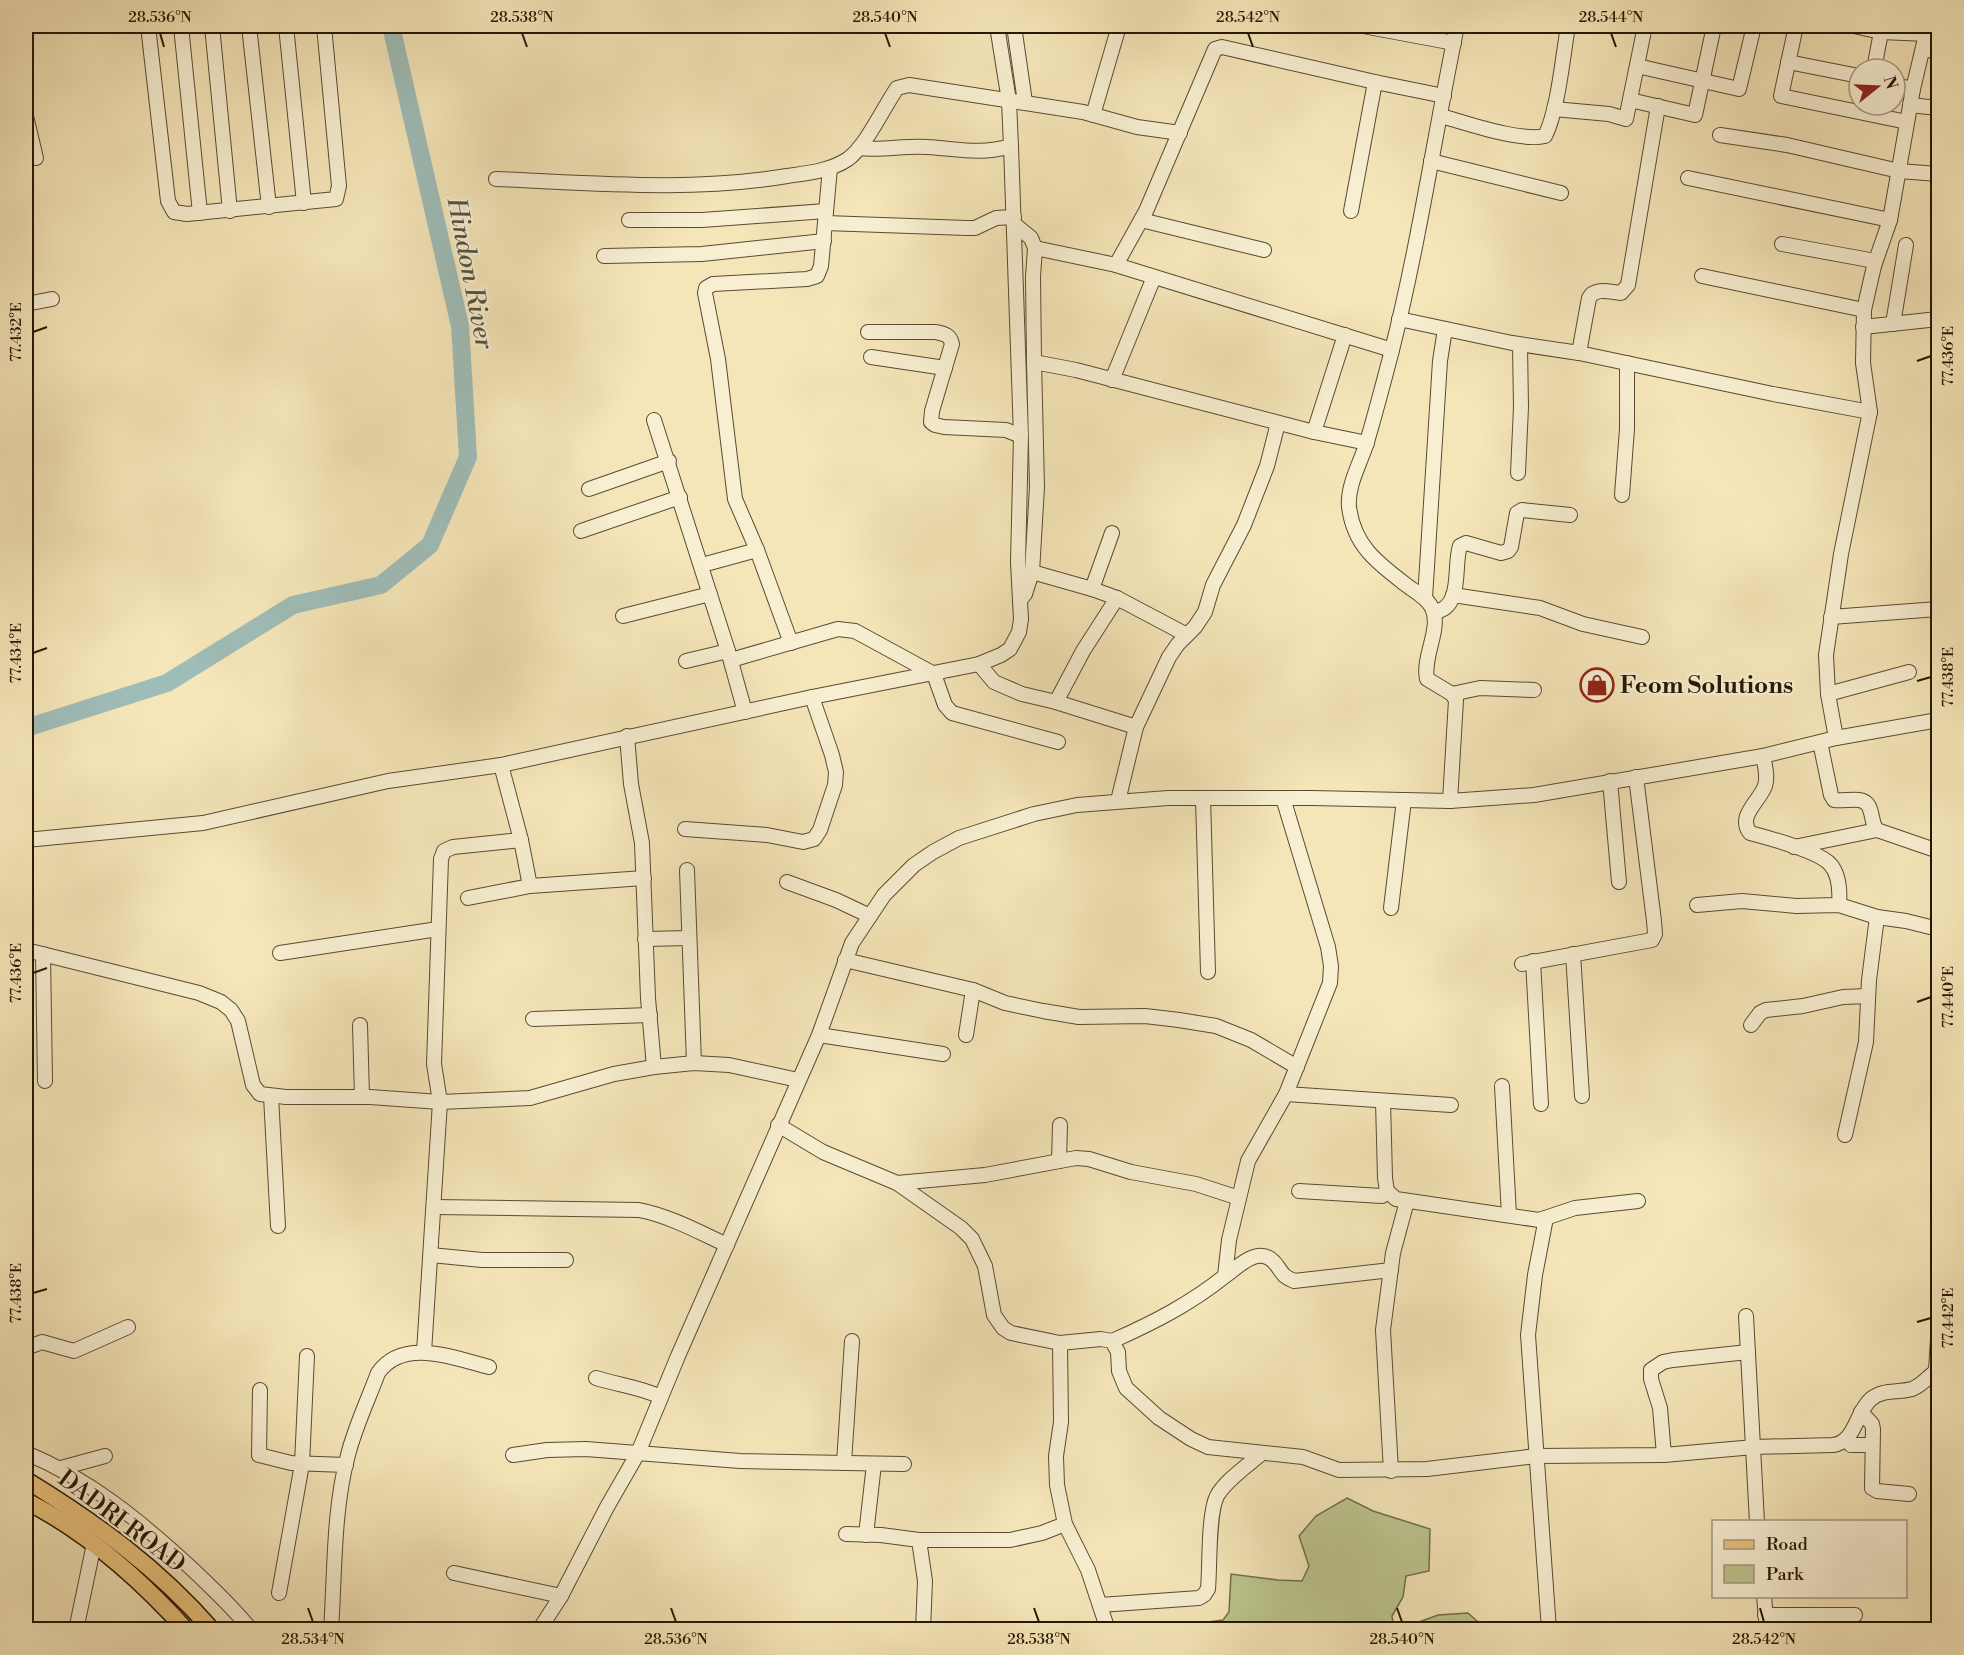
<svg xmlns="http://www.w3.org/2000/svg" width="1964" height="1655" viewBox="0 0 1964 1655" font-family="'Libre Bodoni',serif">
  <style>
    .green { fill: #bcc58f; stroke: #706e4a; stroke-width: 1.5 }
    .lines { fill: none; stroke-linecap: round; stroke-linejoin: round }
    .river { stroke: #9fbdb8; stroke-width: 18 }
    .minor-casing { stroke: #594b31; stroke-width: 16 }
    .major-casing { stroke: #251704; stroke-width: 19 }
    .minor { stroke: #f8efd2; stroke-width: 14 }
    .major { stroke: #eac37c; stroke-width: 16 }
    .ticks { fill: none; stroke: #251704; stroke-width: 2 }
    .labels { text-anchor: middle; stroke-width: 4.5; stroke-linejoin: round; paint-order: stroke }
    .poi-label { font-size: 24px; font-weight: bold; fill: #251704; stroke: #f8efd2; text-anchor: start }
    .street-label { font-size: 24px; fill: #251704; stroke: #f8efd2 }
    .water-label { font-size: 26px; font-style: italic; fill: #505143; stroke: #f8efd2 }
    .neatline { fill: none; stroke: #251704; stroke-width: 2 }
    .ticks-label { font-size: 15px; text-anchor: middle; fill: #251704 }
  </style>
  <rect width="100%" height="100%" fill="#f5e6b9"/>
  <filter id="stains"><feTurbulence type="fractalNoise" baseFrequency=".00333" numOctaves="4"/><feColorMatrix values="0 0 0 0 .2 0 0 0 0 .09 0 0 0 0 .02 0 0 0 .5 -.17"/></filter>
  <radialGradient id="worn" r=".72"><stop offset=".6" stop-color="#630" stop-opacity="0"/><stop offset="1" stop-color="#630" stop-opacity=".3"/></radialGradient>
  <g class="green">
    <polygon points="1347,1498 1373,1511 1430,1529 1429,1571 1406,1576 1403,1597 1392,1616 1394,1629 1187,1629 1186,1625 1223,1620 1229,1612 1231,1574 1278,1580 1302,1581 1309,1566 1299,1536 1316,1516"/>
    <polygon points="1468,1613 1486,1629 1400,1629 1438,1615"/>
  </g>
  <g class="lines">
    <polyline class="river" points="26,728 167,683 293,605 381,585 430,545 468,457 460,326 391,26"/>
    <defs>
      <g id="minor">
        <polyline points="148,26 168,201 174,212 187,214 336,199 339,186 324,26"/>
        <polyline points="181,26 200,213"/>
        <polyline points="212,26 230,211"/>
        <polyline points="249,26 269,207"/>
        <polyline points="286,26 304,203"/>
        <polyline points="1014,26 1025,102"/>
        <polyline points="1363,26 1454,43"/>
        <polyline points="1796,26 1781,96 1907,122"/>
        <polyline points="1854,26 1881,32 1927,34"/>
        <polyline points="1923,49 1938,52"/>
        <polyline points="1788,62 1859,76"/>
        <polyline points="1637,66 1739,89 1754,26"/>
        <polyline points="1874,69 1881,32"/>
        <polyline points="1895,85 1913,89"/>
        <polyline points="1630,100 1695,115 1714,26"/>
        <polyline points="1910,105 1938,108"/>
        <polyline points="1554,109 1609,114 1626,119 1645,26"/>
        <polyline points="1093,115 1119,26"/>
        <polyline points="26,116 36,158"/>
        <path d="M 1441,116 C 1467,123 1520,142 1545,136 C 1558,111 1563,55 1568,26"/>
        <polyline points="1720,135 1787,145 1899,171 1938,174"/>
        <path d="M 859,148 C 882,151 905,145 928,147 C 959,149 980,155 1011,146"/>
        <polyline points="1431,161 1561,193"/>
        <polyline points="1688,178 1890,220"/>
        <path d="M 496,179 C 593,183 691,192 787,176 C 808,173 830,171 848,159 C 866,146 884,107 897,88 L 909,85 L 1083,112 L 1137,127 L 1180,133"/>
        <polyline points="1351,211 1375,82"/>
        <polyline points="629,220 702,220 826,211"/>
        <polyline points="1141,220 1264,250"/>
        <polyline points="825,223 967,228 975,228 996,218 1014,217"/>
        <polyline points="1014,224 1031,238 1035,248 1033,277 1034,362 1037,487 1032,572 1025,594 1020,600"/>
        <polyline points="1782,244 1875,261"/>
        <polyline points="1035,248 1116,265 1392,350"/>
        <polyline points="604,256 702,254 824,241"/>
        <polyline points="1116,265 1146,211 1215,49 1222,47 1375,82 1444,96"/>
        <polyline points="1702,276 1864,310"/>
        <polyline points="26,304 52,299"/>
        <polyline points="1399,319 1512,343 1579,353 1773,394 1870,412"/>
        <polyline points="1893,324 1906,245"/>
        <polyline points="1863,327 1938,319"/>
        <path d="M 868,332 L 936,332 C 945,334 950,335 952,344 L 932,411 L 931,422 L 935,425 L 944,427 L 1006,430 L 1021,436"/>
        <path d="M 1579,353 L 1589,298 C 1595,287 1610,292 1621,293 L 1628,285 L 1658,106"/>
        <polyline points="871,357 945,368"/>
        <polyline points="1034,362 1076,370 1314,432 1367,443"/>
        <polyline points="1112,380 1154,277"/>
        <polyline points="654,420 728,651 745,712"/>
        <polyline points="1314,432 1345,335"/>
        <polyline points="1518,473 1521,407 1520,345"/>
        <polyline points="589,489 669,461"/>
        <polyline points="1622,495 1627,429 1627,363"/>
        <polyline points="581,531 680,497"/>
        <polyline points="702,565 757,550"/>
        <polyline points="1032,572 1092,589 1117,598 1187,635"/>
        <polyline points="1092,589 1112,533"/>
        <polyline points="1453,595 1540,608 1583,624 1642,637"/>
        <polyline points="1425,598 1440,361 1445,329"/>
        <path d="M 1434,612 C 1464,608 1453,565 1460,546 L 1466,543 L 1501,553 L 1508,551 L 1511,547 L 1517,513 L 1522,510 L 1570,515"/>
        <polyline points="623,616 710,594"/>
        <polyline points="1831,617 1938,609"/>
        <polyline points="791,643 757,550 735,499 718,359 705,293 706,288 713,284 807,279 817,276 821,266 830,168"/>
        <polyline points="731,660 838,629 855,631 934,674 945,705 952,713 1058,742"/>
        <polyline points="686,661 728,651"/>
        <polyline points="979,664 994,682 1022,694 1056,702 1136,727"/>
        <polyline points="1452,694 1480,688 1534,690"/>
        <polyline points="1828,694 1909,672"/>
        <polyline points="1056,702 1083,651 1117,598"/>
        <polyline points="627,736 631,784 642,843 648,998 654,1067"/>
        <polyline points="1836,738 1828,694 1826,655 1841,554 1870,412 1863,363 1864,310 1874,266 1890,220 1913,89 1928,26"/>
        <path d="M 1820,742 L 1831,795 L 1834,800 C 1843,801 1851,799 1859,800 C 1875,802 1869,821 1877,830 L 1938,851"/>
        <path d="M 1763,756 C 1765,766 1768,776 1765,786 C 1759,802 1737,816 1750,833 C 1769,838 1818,851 1830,864 C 1840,875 1840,892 1839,905"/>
        <polyline points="501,765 521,840 530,886"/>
        <polyline points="1610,781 1619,882"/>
        <polyline points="1203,798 1208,972"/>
        <polyline points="1118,801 1136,727 1169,657 1178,644 1195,627 1205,612 1213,585 1244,525 1267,466 1278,423"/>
        <path d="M 1450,801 L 1456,700 L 1452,694 L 1427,679 C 1422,657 1442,628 1432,608 C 1428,599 1418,593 1409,587 C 1379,564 1354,547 1349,507 C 1347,485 1361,462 1367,442 C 1376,411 1384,381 1392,350 C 1419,243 1435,133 1457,26"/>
        <polyline points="685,829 767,835 803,842 814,839 820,830 835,785 836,772 832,755 812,697"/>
        <polyline points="26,840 203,823 388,781 501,765 812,697 979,664 1001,655 1010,649 1019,632 1021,619 1018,563 1021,436 1011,146 1009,101 997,26"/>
        <polyline points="1794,847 1877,830"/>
        <polyline points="687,870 694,1063"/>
        <polyline points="787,882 836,900 870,916"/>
        <polyline points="468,898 530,886 644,878"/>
        <polyline points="1697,905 1742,901 1796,906 1839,905 1877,917 1906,921 1938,929"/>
        <polyline points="1391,908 1404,800"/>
        <polyline points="645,939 689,938"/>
        <polyline points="26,950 199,993 221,1002 231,1010 238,1021 253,1085 260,1094 286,1097 370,1097 440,1102 530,1098 614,1074 654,1067 694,1063 729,1065 798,1080"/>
        <polyline points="280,953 438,929"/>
        <polyline points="43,954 45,1081"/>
        <polyline points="1573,954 1582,1096"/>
        <polyline points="845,960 973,990 1005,1003 1043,1011 1079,1017 1145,1016 1179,1020 1216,1026 1251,1040 1297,1067"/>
        <polyline points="1533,961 1541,1104"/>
        <polyline points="1522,964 1652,940 1655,934 1654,921 1636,777"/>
        <polyline points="533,1019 650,1015"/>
        <polyline points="360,1025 362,1097"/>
        <polyline points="1751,1025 1760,1013 1766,1010 1803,1006 1843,997 1868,996"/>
        <polyline points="819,1035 943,1054"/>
        <polyline points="966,1035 973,990"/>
        <polyline points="1502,1086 1509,1215"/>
        <polyline points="1286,1094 1451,1105"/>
        <polyline points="271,1096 278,1226"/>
        <polyline points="1383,1101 1385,1178 1387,1191 1396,1199 1539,1220 1575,1208 1638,1201"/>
        <path d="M 778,1125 L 823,1152 L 897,1183 L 961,1228 L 972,1239 L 985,1266 L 994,1315 L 1003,1328 L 1011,1333 L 1060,1343 L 1101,1339 L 1112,1341 L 1118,1352 L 1119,1371 L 1126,1388 L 1159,1418 L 1191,1439 L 1208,1447 L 1303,1457 L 1339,1470 L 1427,1469 L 1536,1456 L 1664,1455 L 1754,1447 L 1833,1445 C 1856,1442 1855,1413 1871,1399 C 1883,1389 1897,1393 1912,1389 C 1923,1385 1929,1375 1938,1370"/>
        <polyline points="1845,1135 1866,1042 1869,980 1877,917"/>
        <polyline points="1059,1161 1060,1125"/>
        <polyline points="897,1183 985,1175 1076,1158 1089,1159 1131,1172 1196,1184 1239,1198"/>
        <polyline points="1299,1191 1382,1196 1387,1191"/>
        <path d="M 434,1207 L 639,1210 C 670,1216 699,1232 727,1245"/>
        <polyline points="1546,1218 1535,1275 1528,1335 1549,1630"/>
        <polyline points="431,1255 482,1260 566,1260"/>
        <path d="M 1225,1276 C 1238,1267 1258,1245 1274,1262 C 1283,1272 1280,1275 1294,1281 L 1391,1270"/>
        <polyline points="1746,1316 1757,1522"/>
        <path d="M 1112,1341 C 1153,1323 1190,1304 1225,1276 L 1229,1240 L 1248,1161 L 1286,1094 L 1330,983 L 1331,966 L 1328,947 L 1283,798"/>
        <polyline points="1060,1343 1061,1422 1056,1456 1057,1485 1065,1524 1088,1570 1108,1630"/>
        <polyline points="26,1348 42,1342 74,1351 128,1327"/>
        <polyline points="424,1352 440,1102 434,1064 441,859 444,851 453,847 521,840"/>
        <polyline points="1936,1370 1938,1339"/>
        <path d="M 596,1378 C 618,1385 640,1387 661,1397"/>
        <polyline points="260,1390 259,1455 291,1463 346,1465"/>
        <polyline points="1861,1412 1872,1424 1873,1429 1872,1488 1877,1491 1909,1494"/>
        <polyline points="1848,1439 1851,1445 1872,1445"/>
        <path d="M 26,1453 C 89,1479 140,1521 190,1567 C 211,1587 233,1607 251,1630"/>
        <polyline points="513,1455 547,1450 586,1449 740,1461 904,1464"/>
        <polyline points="1664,1455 1660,1408 1651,1379 1651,1370 1663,1362 1673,1360 1748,1352"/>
        <polyline points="844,1463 852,1341"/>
        <polyline points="61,1468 105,1456"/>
        <polyline points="1391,1471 1383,1330 1393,1253 1407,1201"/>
        <polyline points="846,1534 881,1535 919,1540 1010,1540 1042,1533 1065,1524"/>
        <polyline points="866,1535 874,1464"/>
        <polyline points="919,1540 925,1581 923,1630"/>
        <polyline points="454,1573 561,1596"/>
        <polyline points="279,1593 302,1464 307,1356"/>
        <polyline points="1764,1596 1767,1630"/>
        <path d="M 1100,1605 L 1199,1598 L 1204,1595 L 1208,1589 C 1210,1568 1208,1513 1217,1496 C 1225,1481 1248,1465 1261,1454"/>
        <polyline points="1765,1615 1855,1615"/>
        <polyline points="76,1630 94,1544"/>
        <path d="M 331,1630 C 335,1573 333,1510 348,1455 C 355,1427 368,1400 378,1373 C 403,1337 454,1358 489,1367"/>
        <polyline points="539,1630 561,1596 607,1507 638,1453 678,1356 819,1035 852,943 884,895 914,865 933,852 959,838 1034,814 1077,805 1168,798 1312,798 1450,801 1534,795 1763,756 1836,738 1938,720"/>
      </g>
      <g id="major">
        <path d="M 26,1480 C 96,1523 157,1567 212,1630"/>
        <path d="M 26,1501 C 87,1532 140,1579 186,1630"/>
      </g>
    </defs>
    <use href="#minor" class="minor-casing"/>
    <use href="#major" class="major-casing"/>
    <use href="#minor" class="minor"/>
    <use href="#major" class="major"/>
  </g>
  <path class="ticks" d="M 160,33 L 164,47M 522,33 L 527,47M 885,33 L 890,47M 1248,33 L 1253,47M 1611,33 L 1616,47M 33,332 L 47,327M 1917,361 L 1931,356M 33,653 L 47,648M 1917,681 L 1931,677M 33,973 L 47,968M 1917,1002 L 1931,997M 33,1293 L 47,1289M 1917,1322 L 1931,1318M 308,1608 L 313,1622M 671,1608 L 676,1622M 1034,1608 L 1039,1622M 1397,1608 L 1402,1622M 1760,1608 L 1764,1622"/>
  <defs>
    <symbol id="shop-ring" viewBox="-11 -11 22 22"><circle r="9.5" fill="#f8efd2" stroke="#8f2418" stroke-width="1.5"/><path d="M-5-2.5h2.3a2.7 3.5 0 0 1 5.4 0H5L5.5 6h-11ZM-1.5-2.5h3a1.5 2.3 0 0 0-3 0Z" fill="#8f2418"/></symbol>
  </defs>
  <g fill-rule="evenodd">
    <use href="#shop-ring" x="1578" y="666" width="38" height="38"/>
  </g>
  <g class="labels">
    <g class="poi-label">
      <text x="1620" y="693">Feom Solutions</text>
    </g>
    <g class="street-label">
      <text transform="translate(122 1521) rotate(37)" y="8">DADRI ROAD</text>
    </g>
    <g class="water-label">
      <text transform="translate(471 273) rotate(79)" y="9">Hindon River</text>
    </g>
  </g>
  <rect width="1964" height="1655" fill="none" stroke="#f5e6b9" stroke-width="66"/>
  <rect x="1712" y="1520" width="195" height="78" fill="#f8efd2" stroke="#a49980" stroke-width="1.5"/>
  <rect x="1724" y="1540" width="30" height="9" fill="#eac37c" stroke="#a49980" stroke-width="1.5"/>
  <text x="1766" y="1550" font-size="18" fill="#251704">Road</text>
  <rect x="1724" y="1565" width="30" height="18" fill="#bcc58f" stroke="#a49980" stroke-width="1.5"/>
  <text x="1766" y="1580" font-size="18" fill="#251704">Park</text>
  <g transform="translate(1877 87) rotate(72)"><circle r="28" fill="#f8efd2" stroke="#a49980" stroke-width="1.5"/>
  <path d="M0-4.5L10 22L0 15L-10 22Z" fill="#8f2418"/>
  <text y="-9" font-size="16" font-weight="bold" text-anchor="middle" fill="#251704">N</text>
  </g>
  <rect x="33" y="33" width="1898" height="1589" class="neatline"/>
  <g class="ticks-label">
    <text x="160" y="22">28.536°N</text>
    <text x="522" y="22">28.538°N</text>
    <text x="885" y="22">28.540°N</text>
    <text x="1248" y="22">28.542°N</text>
    <text x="1611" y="22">28.544°N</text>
    <text transform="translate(16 332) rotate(-90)" y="5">77.432°E</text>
    <text transform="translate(1948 356) rotate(-90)" y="5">77.436°E</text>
    <text transform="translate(16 653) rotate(-90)" y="5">77.434°E</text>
    <text transform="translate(1948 677) rotate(-90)" y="5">77.438°E</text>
    <text transform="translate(16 973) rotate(-90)" y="5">77.436°E</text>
    <text transform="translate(1948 997) rotate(-90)" y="5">77.440°E</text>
    <text transform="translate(16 1293) rotate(-90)" y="5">77.438°E</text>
    <text transform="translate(1948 1318) rotate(-90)" y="5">77.442°E</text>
    <text x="313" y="1644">28.534°N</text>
    <text x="676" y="1644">28.536°N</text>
    <text x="1039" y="1644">28.538°N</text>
    <text x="1402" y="1644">28.540°N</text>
    <text x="1764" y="1644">28.542°N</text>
  </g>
  <rect width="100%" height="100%" filter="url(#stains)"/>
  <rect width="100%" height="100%" fill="url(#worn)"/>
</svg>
